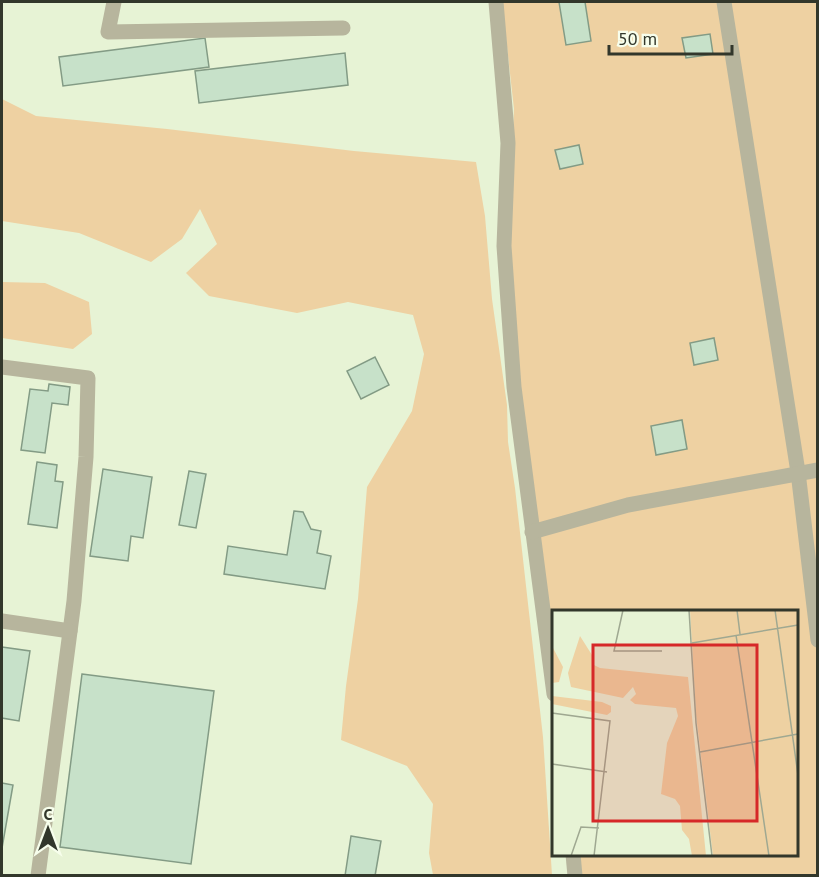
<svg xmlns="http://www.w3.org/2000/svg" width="819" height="877" viewBox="0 0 819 877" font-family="'PT Sans',sans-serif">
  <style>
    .green { fill: #eed1a2 }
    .building { fill: #c7e1c9; stroke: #839b85; stroke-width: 1.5 }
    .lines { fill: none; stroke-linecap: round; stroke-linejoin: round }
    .street { stroke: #b7b59d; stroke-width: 15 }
    .inset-road { fill: none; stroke: #9fa891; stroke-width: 1.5 }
    .view { fill: #d62828; fill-opacity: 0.15; stroke: #d62828; stroke-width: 3 }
    .inset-edge { fill: none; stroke: #32372b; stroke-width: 3 }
  </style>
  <rect width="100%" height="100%" fill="#e7f3d5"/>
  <g class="green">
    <polygon points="502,2 817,2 817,875 579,875 576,855 796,854 796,612 554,612 553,661 516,351 509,226 514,109"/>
    <polygon points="2,99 36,116 167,129 354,151 476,162 485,216 492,299 507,405 508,442 515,488 543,737 552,875 433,875 429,853 433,804 407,766 341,740 346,686 358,599 367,487 412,411 424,354 413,315 348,302 297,313 209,296 186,273 217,244 200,209 182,239 151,262 79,233 2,221"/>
    <polygon points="2,282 45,283 89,302 92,334 73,349 2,338"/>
  </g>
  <g class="building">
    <polygon points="559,2 585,2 591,41 566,45"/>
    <polygon points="710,34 713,54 686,58 682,38"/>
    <polygon points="205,38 209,67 63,86 59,57"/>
    <polygon points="345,53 348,85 199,103 195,71"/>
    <polygon points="579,145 583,164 560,169 555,150"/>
    <polygon points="714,338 718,360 694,365 690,343"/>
    <polygon points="375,357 389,385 361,399 347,371"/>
    <polygon points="49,384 70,387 68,405 52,403 45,453 21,450 30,389 48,391"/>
    <polygon points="682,420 687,449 656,455 651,426"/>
    <polygon points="37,462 57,465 55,481 63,482 57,528 28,524"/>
    <polygon points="103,469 152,477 143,538 131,536 128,561 90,556"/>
    <polygon points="189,471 206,474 196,528 179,525"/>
    <polygon points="294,511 303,512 311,529 321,531 317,553 331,556 325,589 224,574 228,546 287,555"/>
    <polygon points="2,647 30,651 19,721 2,718"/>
    <polygon points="82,674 214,691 191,864 60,847"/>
    <polygon points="2,783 13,785 2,848"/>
    <polygon points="351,836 381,841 375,876 345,876"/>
  </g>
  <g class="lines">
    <g class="street">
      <polyline points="114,2 108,32 343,28"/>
      <polyline points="496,2 508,143 504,246 514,387 554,694"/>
      <polyline points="724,2 798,472 818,640"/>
      <polyline points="2,367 88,378 86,457 74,601 38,876"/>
      <polyline points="532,532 628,505 818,470"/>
      <polyline points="2,621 70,631"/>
      <polyline points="573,854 575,876"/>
    </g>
  </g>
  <g transform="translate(552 610)">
    <rect width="246" height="246" fill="#e7f3d5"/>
    <path d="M 138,0 L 246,0 L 246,246 L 161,246 L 144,105 ZM 28,26 L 40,45 L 40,54 L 48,58 L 136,67 L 154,246 L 140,246 L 137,229 L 130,220 L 128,196 L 123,189 L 109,184 L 115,133 L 126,106 L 124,98 L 83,94 L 78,90 L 84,84 L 81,77 L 71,88 L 19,77 L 16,63 ZM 0,36 L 11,57 L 7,72 L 0,73 ZM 0,86 L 50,92 L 59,96 L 59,102 L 55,105 L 0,94 Z" fill="#eed1a2"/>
    <path class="inset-road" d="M 71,0 L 62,41 L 110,41M 137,0 L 144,113 L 160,246M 185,0 L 188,24M 223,0 L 246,165M 184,25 L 217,246M 140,33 L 246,15M 0,103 L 58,111 L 42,246M 148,142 L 246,124M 0,154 L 55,162M 19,246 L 29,217 L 47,218"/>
    <path class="view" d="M 41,35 L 205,35 L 205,211 L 41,211 Z"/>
    <rect width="246" height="246" class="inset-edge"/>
  </g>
  <rect width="819" height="877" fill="none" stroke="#32372b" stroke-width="6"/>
  <g transform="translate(48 829)" stroke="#f7feec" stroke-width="4.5" paint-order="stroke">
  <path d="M0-4.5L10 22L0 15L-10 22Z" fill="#32372b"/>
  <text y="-9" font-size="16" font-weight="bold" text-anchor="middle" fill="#32372b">С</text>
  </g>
  <path d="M609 45v9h123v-9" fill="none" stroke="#32372b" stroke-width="3"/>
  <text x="618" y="45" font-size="18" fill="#32372b" stroke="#f7feec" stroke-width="4.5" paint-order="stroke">50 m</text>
</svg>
